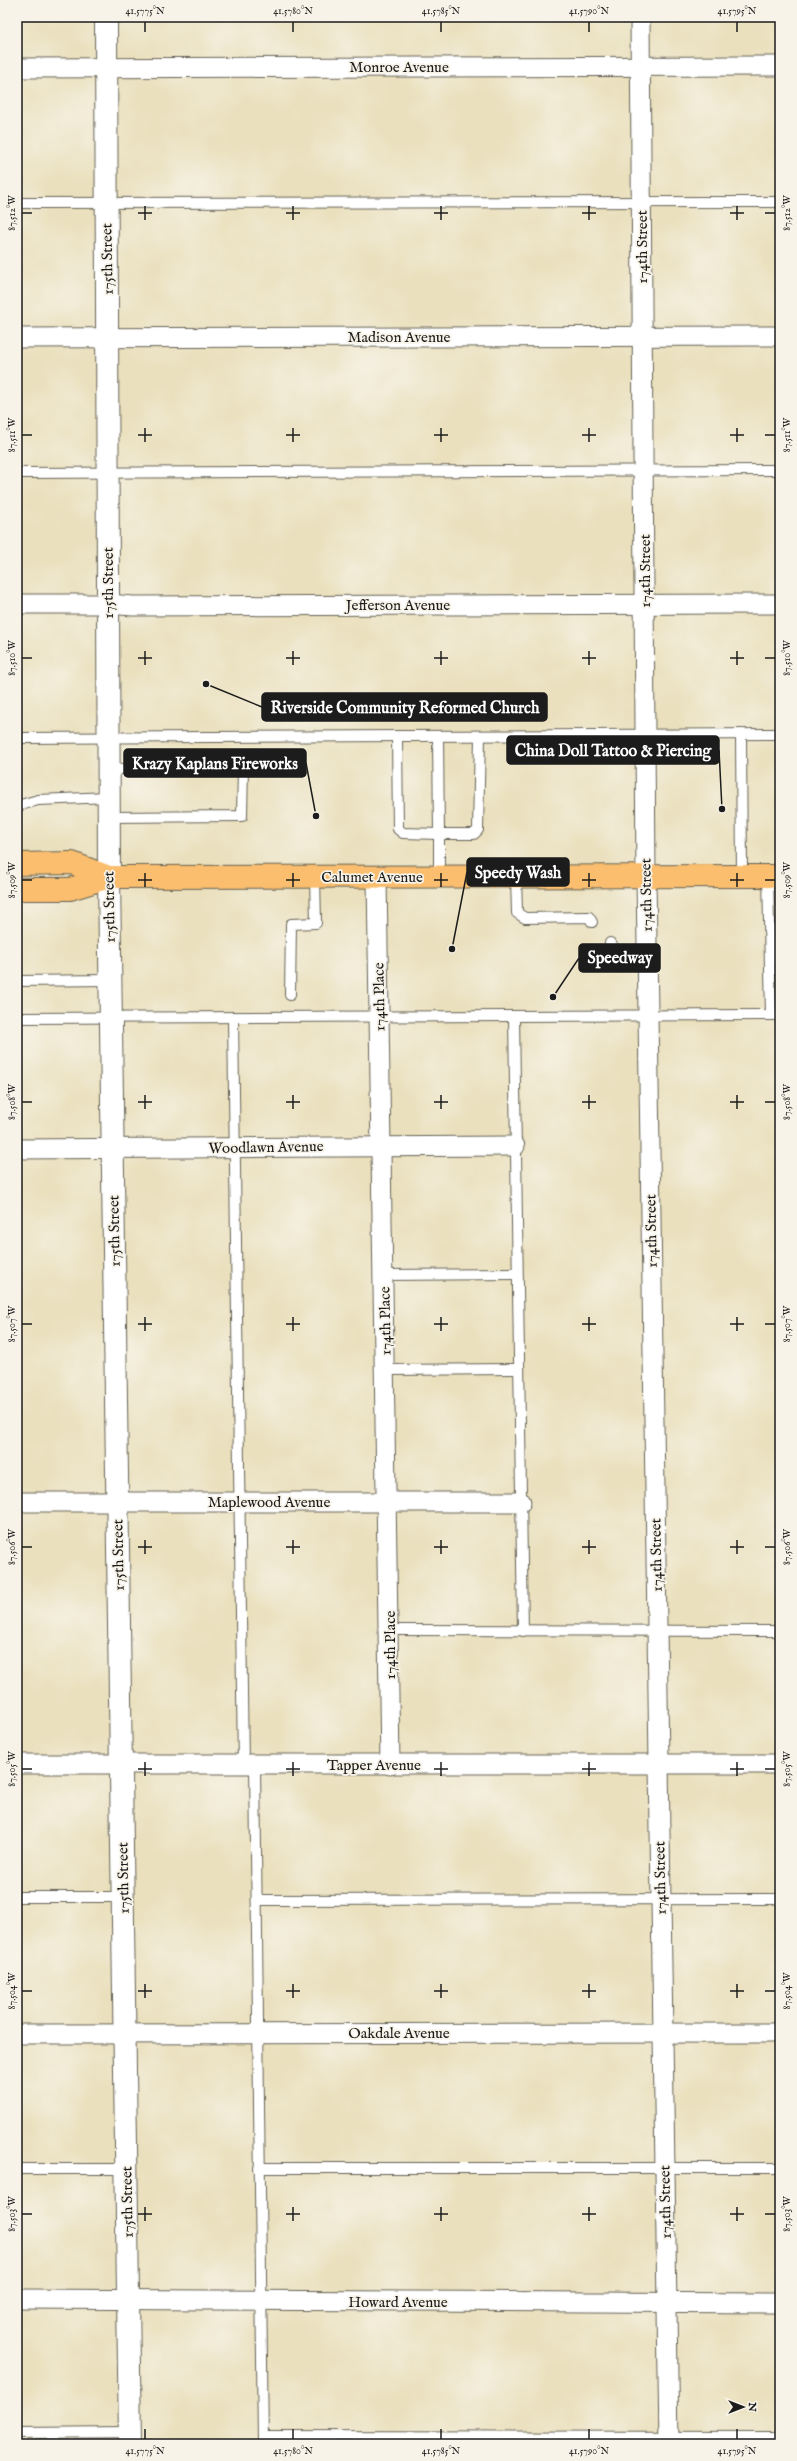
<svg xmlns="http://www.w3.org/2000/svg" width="797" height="2461" viewBox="0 0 797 2461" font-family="'IM FELL English',serif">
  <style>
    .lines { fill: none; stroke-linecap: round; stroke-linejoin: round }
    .service-casing { stroke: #646154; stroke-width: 12 }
    .minor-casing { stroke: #646154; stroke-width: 21 }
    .tertiary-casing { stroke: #646154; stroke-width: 24 }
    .primary-casing { stroke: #646154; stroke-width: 24 }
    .service { stroke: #fff; stroke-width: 10 }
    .minor { stroke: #fff; stroke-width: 19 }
    .tertiary { stroke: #fff; stroke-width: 22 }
    .primary { stroke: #fabe6e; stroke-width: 22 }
    .ticks { fill: none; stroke: #1c1c1c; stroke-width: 1.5 }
    .labels { text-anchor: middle; stroke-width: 3.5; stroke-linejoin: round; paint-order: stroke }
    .street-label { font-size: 15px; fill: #1c1c1c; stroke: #f7f3e8 }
    .leader { fill: none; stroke: #1c1c1c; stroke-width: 1.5 }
    .callout-dot { fill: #1c1c1c; stroke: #f7f3e8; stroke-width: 1.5 }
    .callout { fill: #1c1c1c; stroke: #1c1c1c; stroke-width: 1.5 }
    .callout-label { font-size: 16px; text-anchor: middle; font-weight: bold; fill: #fff }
    .neatline { fill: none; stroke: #1c1c1c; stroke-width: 1.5 }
    .ticks-label { font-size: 10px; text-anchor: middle; fill: #1c1c1c }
  </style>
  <rect width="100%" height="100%" fill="#f7f3e8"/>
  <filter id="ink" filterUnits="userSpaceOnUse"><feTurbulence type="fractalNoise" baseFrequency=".025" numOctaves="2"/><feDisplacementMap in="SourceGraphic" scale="8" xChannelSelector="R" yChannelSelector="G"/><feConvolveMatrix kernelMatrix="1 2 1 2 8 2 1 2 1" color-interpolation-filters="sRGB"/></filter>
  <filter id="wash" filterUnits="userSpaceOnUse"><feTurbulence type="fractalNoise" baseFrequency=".012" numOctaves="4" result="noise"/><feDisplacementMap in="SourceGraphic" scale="16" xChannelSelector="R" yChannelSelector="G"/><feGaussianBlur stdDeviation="0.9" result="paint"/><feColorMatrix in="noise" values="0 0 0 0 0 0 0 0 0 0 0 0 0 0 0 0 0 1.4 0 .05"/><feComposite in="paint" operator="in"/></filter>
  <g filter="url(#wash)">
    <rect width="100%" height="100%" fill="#eae0bd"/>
  </g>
  <g filter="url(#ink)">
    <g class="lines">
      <defs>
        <g id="service">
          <polyline points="17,203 780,202"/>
          <polyline points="17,473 780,470"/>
          <polyline points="741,734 742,876"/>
          <polyline points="397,736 398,829 403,833 439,834 438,736"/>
          <polyline points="17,738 780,734"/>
          <polyline points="109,769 243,768 242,816 109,817"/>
          <polyline points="17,806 38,800 109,797"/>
          <polyline points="768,876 771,1015"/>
          <polyline points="439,877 439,834 474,834 478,830 480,736"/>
          <polyline points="516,877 517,913 525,918 589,917 592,922"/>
          <polyline points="610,943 623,960 647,960"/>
          <polyline points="17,981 110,980"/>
          <polyline points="290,995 291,924 316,923 315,877"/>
          <polyline points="514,1016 523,1631"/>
          <polyline points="233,1017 243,1765"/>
          <polyline points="17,1018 780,1015"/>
          <polyline points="384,1275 517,1274"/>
          <polyline points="386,1370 519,1369"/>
          <polyline points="390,1630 780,1631"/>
          <polyline points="255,1765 263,2444"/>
          <polyline points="17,1897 123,1897"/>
          <polyline points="257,1900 780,1899"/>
          <polyline points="259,2168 780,2168"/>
          <polyline points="17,2169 127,2169"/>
          <polyline points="17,2433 130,2432"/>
          <polyline points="263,2436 780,2437"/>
        </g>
        <g id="minor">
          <polyline points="640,17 646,877 669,2444"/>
          <polyline points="17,68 780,66"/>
          <polyline points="17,338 780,336"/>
          <polyline points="17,604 108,604 133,606 780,604"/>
          <polyline points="377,877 390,1765"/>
          <polyline points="17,1149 515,1146"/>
          <polyline points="17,1502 521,1502"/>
          <polyline points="17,1764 780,1764"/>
          <polyline points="17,2034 780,2033"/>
          <polyline points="17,2299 780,2303"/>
        </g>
        <polyline id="tertiary" points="106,17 109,877 130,2444"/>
        <g id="primary">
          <polyline points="17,864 72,863 109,877"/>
          <polyline points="17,889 70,889 109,877 780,876"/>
        </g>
      </defs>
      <use href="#service" class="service-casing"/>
      <use href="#minor" class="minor-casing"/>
      <use href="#tertiary" class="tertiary-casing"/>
      <use href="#primary" class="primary-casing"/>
      <use href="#service" class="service"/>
      <use href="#minor" class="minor"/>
      <use href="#tertiary" class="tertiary"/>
      <use href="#primary" class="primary"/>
    </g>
  </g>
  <path class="ticks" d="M 145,22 L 145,32M 293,22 L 293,32M 441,22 L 441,32M 589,22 L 589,32M 737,22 L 737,32M 145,206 L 145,220M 293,206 L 293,220M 441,206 L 441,220M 589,206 L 589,220M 737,206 L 737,220M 22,213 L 32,213M 138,213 L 152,213M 286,213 L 300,213M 434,213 L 448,213M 582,213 L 596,213M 730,213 L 744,213M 765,213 L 775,213M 145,428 L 145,442M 293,428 L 293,442M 441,428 L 441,442M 589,428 L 589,442M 737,428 L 737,442M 22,435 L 32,435M 138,435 L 152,435M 286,435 L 300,435M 434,435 L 448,435M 582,435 L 596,435M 730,435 L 744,435M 765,435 L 775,435M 145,651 L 145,665M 293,651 L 293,665M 441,651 L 441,665M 589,651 L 589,665M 737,651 L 737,665M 22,658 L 32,658M 138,658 L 152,658M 286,658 L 300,658M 434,658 L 448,658M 582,658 L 596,658M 730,658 L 744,658M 765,658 L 775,658M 145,873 L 145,887M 293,873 L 293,887M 441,873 L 441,887M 589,873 L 589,887M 737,873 L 737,887M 22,880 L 32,880M 138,880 L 152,880M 286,880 L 300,880M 434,880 L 448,880M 582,880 L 596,880M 730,880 L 744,880M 765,880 L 775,880M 145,1095 L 145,1109M 293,1095 L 293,1109M 441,1095 L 441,1109M 589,1095 L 589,1109M 737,1095 L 737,1109M 22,1102 L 32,1102M 138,1102 L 152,1102M 286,1102 L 300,1102M 434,1102 L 448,1102M 582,1102 L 596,1102M 730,1102 L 744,1102M 765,1102 L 775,1102M 145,1317 L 145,1331M 293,1317 L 293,1331M 441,1317 L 441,1331M 589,1317 L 589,1331M 737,1317 L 737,1331M 22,1324 L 32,1324M 138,1324 L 152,1324M 286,1324 L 300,1324M 434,1324 L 448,1324M 582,1324 L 596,1324M 730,1324 L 744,1324M 765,1324 L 775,1324M 145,1540 L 145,1554M 293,1540 L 293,1554M 441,1540 L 441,1554M 589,1540 L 589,1554M 737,1540 L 737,1554M 22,1547 L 32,1547M 138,1547 L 152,1547M 286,1547 L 300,1547M 434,1547 L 448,1547M 582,1547 L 596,1547M 730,1547 L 744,1547M 765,1547 L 775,1547M 145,1762 L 145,1776M 293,1762 L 293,1776M 441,1762 L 441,1776M 589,1762 L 589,1776M 737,1762 L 737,1776M 22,1769 L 32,1769M 138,1769 L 152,1769M 286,1769 L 300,1769M 434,1769 L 448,1769M 582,1769 L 596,1769M 730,1769 L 744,1769M 765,1769 L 775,1769M 145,1984 L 145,1998M 293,1984 L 293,1998M 441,1984 L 441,1998M 589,1984 L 589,1998M 737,1984 L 737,1998M 22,1991 L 32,1991M 138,1991 L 152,1991M 286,1991 L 300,1991M 434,1991 L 448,1991M 582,1991 L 596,1991M 730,1991 L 744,1991M 765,1991 L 775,1991M 145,2207 L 145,2221M 293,2207 L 293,2221M 441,2207 L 441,2221M 589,2207 L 589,2221M 737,2207 L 737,2221M 22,2214 L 32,2214M 138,2214 L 152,2214M 286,2214 L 300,2214M 434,2214 L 448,2214M 582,2214 L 596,2214M 730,2214 L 744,2214M 765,2214 L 775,2214M 145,2429 L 145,2439M 293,2429 L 293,2439M 441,2429 L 441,2439M 589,2429 L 589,2439M 737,2429 L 737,2439"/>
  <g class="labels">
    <g class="street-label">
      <text x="399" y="72">Monroe Avenue</text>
      <text transform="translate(642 247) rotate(-90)" y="5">174th Street</text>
      <text transform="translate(107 259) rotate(-91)" y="5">175th Street</text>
      <text x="399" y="342">Madison Avenue</text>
      <text transform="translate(645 571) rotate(-90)" y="5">174th Street</text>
      <text transform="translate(108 583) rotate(-90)" y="5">175th Street</text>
      <text x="398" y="610">Jefferson Avenue</text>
      <text x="372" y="882">Calumet Avenue</text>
      <text transform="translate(646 895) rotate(-91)" y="5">174th Street</text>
      <text transform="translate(109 907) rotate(-91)" y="5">175th Street</text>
      <text transform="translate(379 997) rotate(-91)" y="5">174th Place</text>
      <text transform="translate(266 1147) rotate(-1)" y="5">Woodlawn Avenue</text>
      <text transform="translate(114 1231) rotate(-91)" y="5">175th Street</text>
      <text transform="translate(651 1231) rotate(-91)" y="5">174th Street</text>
      <text transform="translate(385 1321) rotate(-91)" y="5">174th Place</text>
      <text x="269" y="1507">Maplewood Avenue</text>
      <text transform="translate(118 1555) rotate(-91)" y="5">175th Street</text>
      <text transform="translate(656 1555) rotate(-91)" y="5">174th Street</text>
      <text transform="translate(390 1645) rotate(-90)" y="5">174th Place</text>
      <text x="374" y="1770">Tapper Avenue</text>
      <text transform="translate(123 1878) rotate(-91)" y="5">175th Street</text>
      <text transform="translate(660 1878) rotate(-91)" y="5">174th Street</text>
      <text x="399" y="2038">Oakdale Avenue</text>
      <text transform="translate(127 2202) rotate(-91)" y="5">175th Street</text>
      <text transform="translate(665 2202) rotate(-91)" y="5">174th Street</text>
      <text x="398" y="2307">Howard Avenue</text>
    </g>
  </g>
  <path class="leader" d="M206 684L262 707M722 809L719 750M316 816L306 763M452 949L467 872M553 997L579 958"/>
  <g class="callout-dot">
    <circle cx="206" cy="684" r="4"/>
    <circle cx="722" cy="809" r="4"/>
    <circle cx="316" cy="816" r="4"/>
    <circle cx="452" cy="949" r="4"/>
    <circle cx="553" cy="997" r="4"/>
  </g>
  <g class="callout">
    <rect x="262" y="693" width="285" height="28" rx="4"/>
    <rect x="507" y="736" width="212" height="28" rx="4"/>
    <rect x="124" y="749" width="182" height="28" rx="4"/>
    <rect x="467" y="858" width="102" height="28" rx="4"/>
    <rect x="579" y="944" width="81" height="28" rx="4"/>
  </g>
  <g class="callout-label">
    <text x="405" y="713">Riverside Community Reformed Church</text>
    <text x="613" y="756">China Doll Tattoo &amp; Piercing</text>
    <text x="215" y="769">Krazy Kaplans Fireworks</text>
    <text x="518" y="878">Speedy Wash</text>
    <text x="620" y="963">Speedway</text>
  </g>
  <rect width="797" height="2461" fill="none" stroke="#f7f3e8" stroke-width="44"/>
  <g transform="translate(743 2407) rotate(90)" stroke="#f7f3e8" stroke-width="3" paint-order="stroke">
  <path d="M0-3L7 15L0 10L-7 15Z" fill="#1c1c1c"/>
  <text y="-6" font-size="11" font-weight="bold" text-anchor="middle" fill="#1c1c1c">N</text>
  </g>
  <rect x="22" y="22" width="753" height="2417" class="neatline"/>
  <g class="ticks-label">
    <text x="145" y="14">41.5775°N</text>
    <text x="293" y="14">41.5780°N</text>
    <text x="441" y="14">41.5785°N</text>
    <text x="589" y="14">41.5790°N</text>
    <text x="737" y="14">41.5795°N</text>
    <text transform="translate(786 213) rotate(-90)" y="4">87.512°W</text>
    <text transform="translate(11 213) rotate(-90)" y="4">87.512°W</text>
    <text transform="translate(786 435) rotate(-90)" y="4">87.511°W</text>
    <text transform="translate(11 435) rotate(-90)" y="4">87.511°W</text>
    <text transform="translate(11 658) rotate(-90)" y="4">87.510°W</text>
    <text transform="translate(786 658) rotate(-90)" y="4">87.510°W</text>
    <text transform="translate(786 880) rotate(-90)" y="4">87.509°W</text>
    <text transform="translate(11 880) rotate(-90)" y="4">87.509°W</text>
    <text transform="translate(786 1102) rotate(-90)" y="4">87.508°W</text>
    <text transform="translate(11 1102) rotate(-90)" y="4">87.508°W</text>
    <text transform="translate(786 1324) rotate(-90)" y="4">87.507°W</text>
    <text transform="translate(11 1324) rotate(-90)" y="4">87.507°W</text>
    <text transform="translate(786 1547) rotate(-90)" y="4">87.506°W</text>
    <text transform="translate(11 1547) rotate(-90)" y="4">87.506°W</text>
    <text transform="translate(11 1769) rotate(-90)" y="4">87.505°W</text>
    <text transform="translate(786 1769) rotate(-90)" y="4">87.505°W</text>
    <text transform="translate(11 1991) rotate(-90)" y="4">87.504°W</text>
    <text transform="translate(786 1991) rotate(-90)" y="4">87.504°W</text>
    <text transform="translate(11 2214) rotate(-90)" y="4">87.503°W</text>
    <text transform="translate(786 2214) rotate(-90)" y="4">87.503°W</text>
    <text x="145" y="2454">41.5775°N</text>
    <text x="293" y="2454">41.5780°N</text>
    <text x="441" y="2454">41.5785°N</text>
    <text x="589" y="2454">41.5790°N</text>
    <text x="737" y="2454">41.5795°N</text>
  </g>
</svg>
